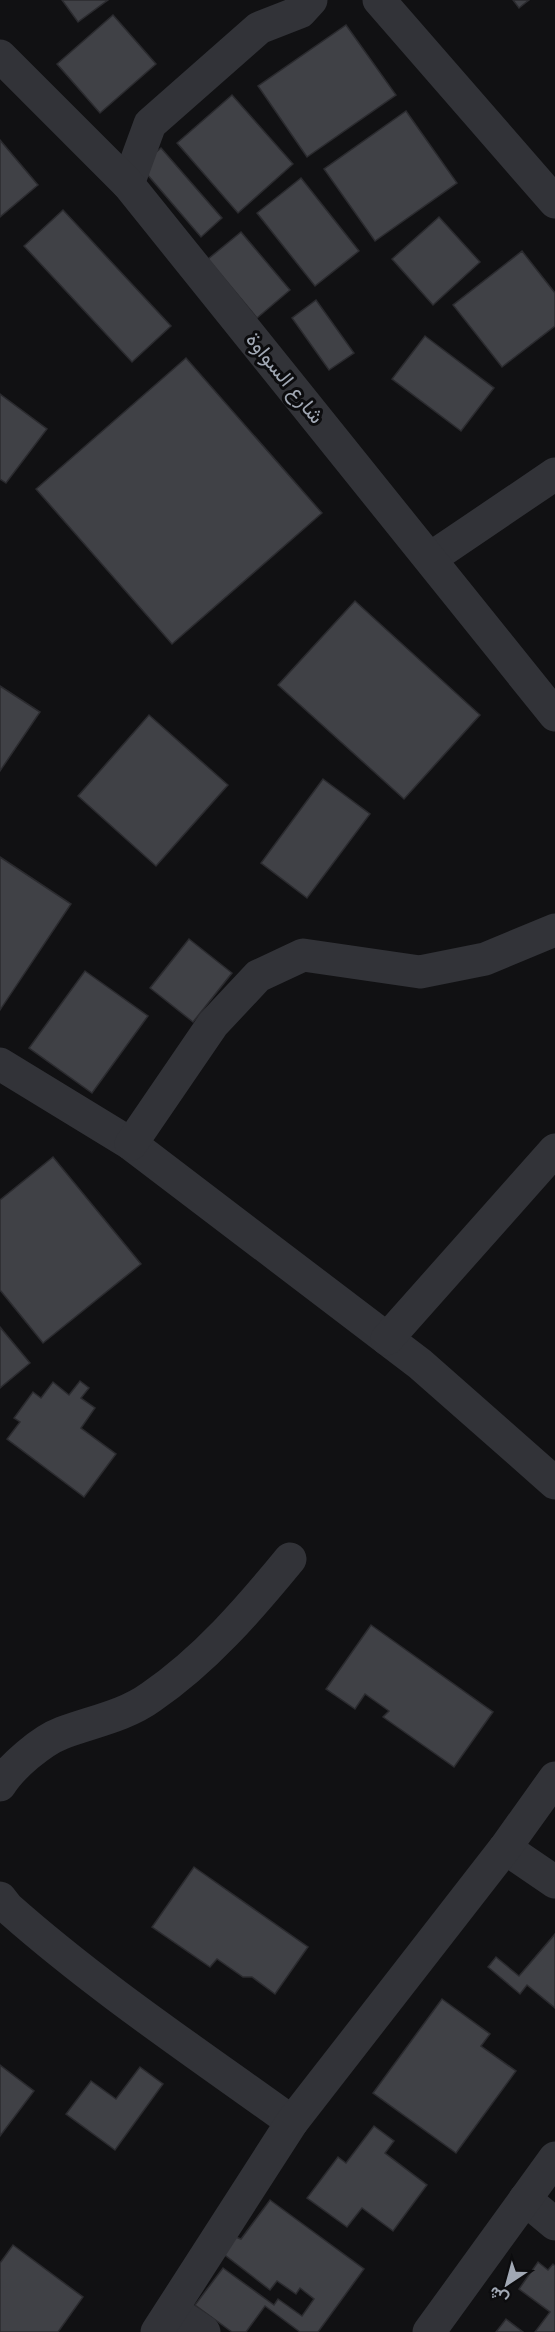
<svg xmlns="http://www.w3.org/2000/svg" width="555" height="2332" viewBox="0 0 555 2332" font-family="'Noto Sans',Vazirmatn,sans-serif">
  <style>
    .building { fill: #404146; stroke: #2b2b2f; stroke-width: 1.5 }
    .lines { fill: none; stroke-linecap: round; stroke-linejoin: round }
    .minor { stroke: #323338; stroke-width: 33 }
    .tertiary { stroke: #323338; stroke-width: 33 }
    .labels { text-anchor: middle; stroke-width: 6; stroke-linejoin: round; paint-order: stroke }
    .street-label { font-size: 21px; fill: #a1a8b4; stroke: #0c0c0e }
  </style>
  <rect width="100%" height="100%" fill="#111113"/>
  <g class="building">
    <polygon points="62,0 108,0 78,22"/>
    <polygon points="513,0 529,0 519,8"/>
    <polygon points="113,15 156,64 100,113 57,64"/>
    <polygon points="346,25 396,95 307,157 258,86"/>
    <polygon points="232,95 293,164 238,213 177,143"/>
    <polygon points="406,111 457,183 375,241 324,169"/>
    <polygon points="0,140 38,185 0,217"/>
    <polygon points="161,148 222,218 201,237 140,166"/>
    <polygon points="301,178 359,251 315,286 257,213"/>
    <polygon points="63,210 171,326 132,362 24,246"/>
    <polygon points="439,217 480,262 433,305 392,259"/>
    <polygon points="241,232 290,290 257,318 208,259"/>
    <polygon points="522,251 555,293 555,326 502,367 453,305"/>
    <polygon points="316,300 354,353 329,370 292,318"/>
    <polygon points="425,336 494,388 461,431 392,379"/>
    <polygon points="186,358 322,513 172,644 36,489"/>
    <polygon points="0,394 47,429 6,483 0,479"/>
    <polygon points="355,601 480,715 404,799 278,685"/>
    <polygon points="0,686 40,712 0,771"/>
    <polygon points="149,715 228,785 156,866 78,796"/>
    <polygon points="323,779 370,814 307,898 261,863"/>
    <polygon points="0,857 71,904 0,1010"/>
    <polygon points="189,939 232,973 193,1022 150,988"/>
    <polygon points="85,971 148,1016 92,1093 29,1048"/>
    <polygon points="53,1157 141,1264 43,1343 0,1290 0,1200"/>
    <polygon points="0,1327 30,1363 0,1388"/>
    <polygon points="80,1381 89,1388 81,1398 95,1408 81,1428 116,1454 84,1497 7,1439 20,1422 14,1418 33,1392 41,1398 53,1382 69,1395"/>
    <polygon points="371,1625 493,1712 454,1767 383,1717 389,1711 365,1694 355,1709 326,1689"/>
    <polygon points="194,1867 308,1947 275,1994 252,1977 243,1977 217,1959 210,1967 152,1927"/>
    <polygon points="555,1934 555,2008 527,1985 520,1994 488,1967 496,1957 519,1976"/>
    <polygon points="442,1999 490,2034 481,2046 516,2071 456,2153 373,2093"/>
    <polygon points="0,2065 34,2091 0,2136"/>
    <polygon points="140,2067 163,2084 115,2150 66,2114 91,2081 116,2099"/>
    <polygon points="374,2126 394,2141 385,2153 427,2185 393,2231 362,2208 347,2227 307,2198 338,2157 346,2163"/>
    <polygon points="270,2200 364,2269 318,2332 300,2332 265,2306 246,2332 232,2332 195,2305 223,2268 274,2305 278,2299 302,2316 314,2299 300,2288 296,2294 277,2281 270,2290 221,2252 233,2236 241,2239"/>
    <polygon points="13,2245 83,2297 58,2332 0,2332 0,2263"/>
    <polygon points="538,2262 548,2270 553,2264 555,2266 555,2332 535,2332 550,2312 519,2289"/>
    <polygon points="506,2319 523,2332 496,2332"/>
  </g>
  <g class="lines">
    <g class="minor">
      <polyline points="379,0 555,202"/>
      <polyline points="128,184 150,124 259,28 300,12 311,0"/>
      <polyline points="431,558 555,474"/>
      <polyline points="0,1064 131,1144 420,1364 555,1483"/>
      <polyline points="131,1144 213,1024 258,976 303,955 420,972 485,959 555,930"/>
      <polyline points="387,1339 555,1150"/>
      <path d="M 0,1785 C 11,1767 41,1741 62,1733 C 91,1722 125,1716 151,1697 C 205,1660 249,1609 290,1559"/>
      <polyline points="505,1848 555,1882"/>
      <path d="M 0,1898 L 7,1907 C 96,1986 195,2052 292,2122"/>
      <polyline points="525,2199 555,2224"/>
      <polyline points="173,2311 204,2332"/>
      <polyline points="157,2332 292,2122 505,1848 555,1778"/>
      <polyline points="429,2332 555,2158"/>
    </g>
    <polyline class="tertiary" points="0,56 128,184 555,715"/>
  </g>
  <g class="labels">
    <g class="street-label">
      <text transform="translate(285 378) rotate(51)" y="7">شارع السواوة</text>
    </g>
  </g>
  <g transform="translate(507 2284) rotate(216)" stroke="#0c0c0e" stroke-width="4.5" paint-order="stroke">
  <path d="M0-4.5L10 22L0 15L-10 22Z" fill="#a1a8b4"/>
  <text y="-9" font-size="16" font-weight="bold" text-anchor="middle" fill="#a1a8b4">ش</text>
  </g>
</svg>
